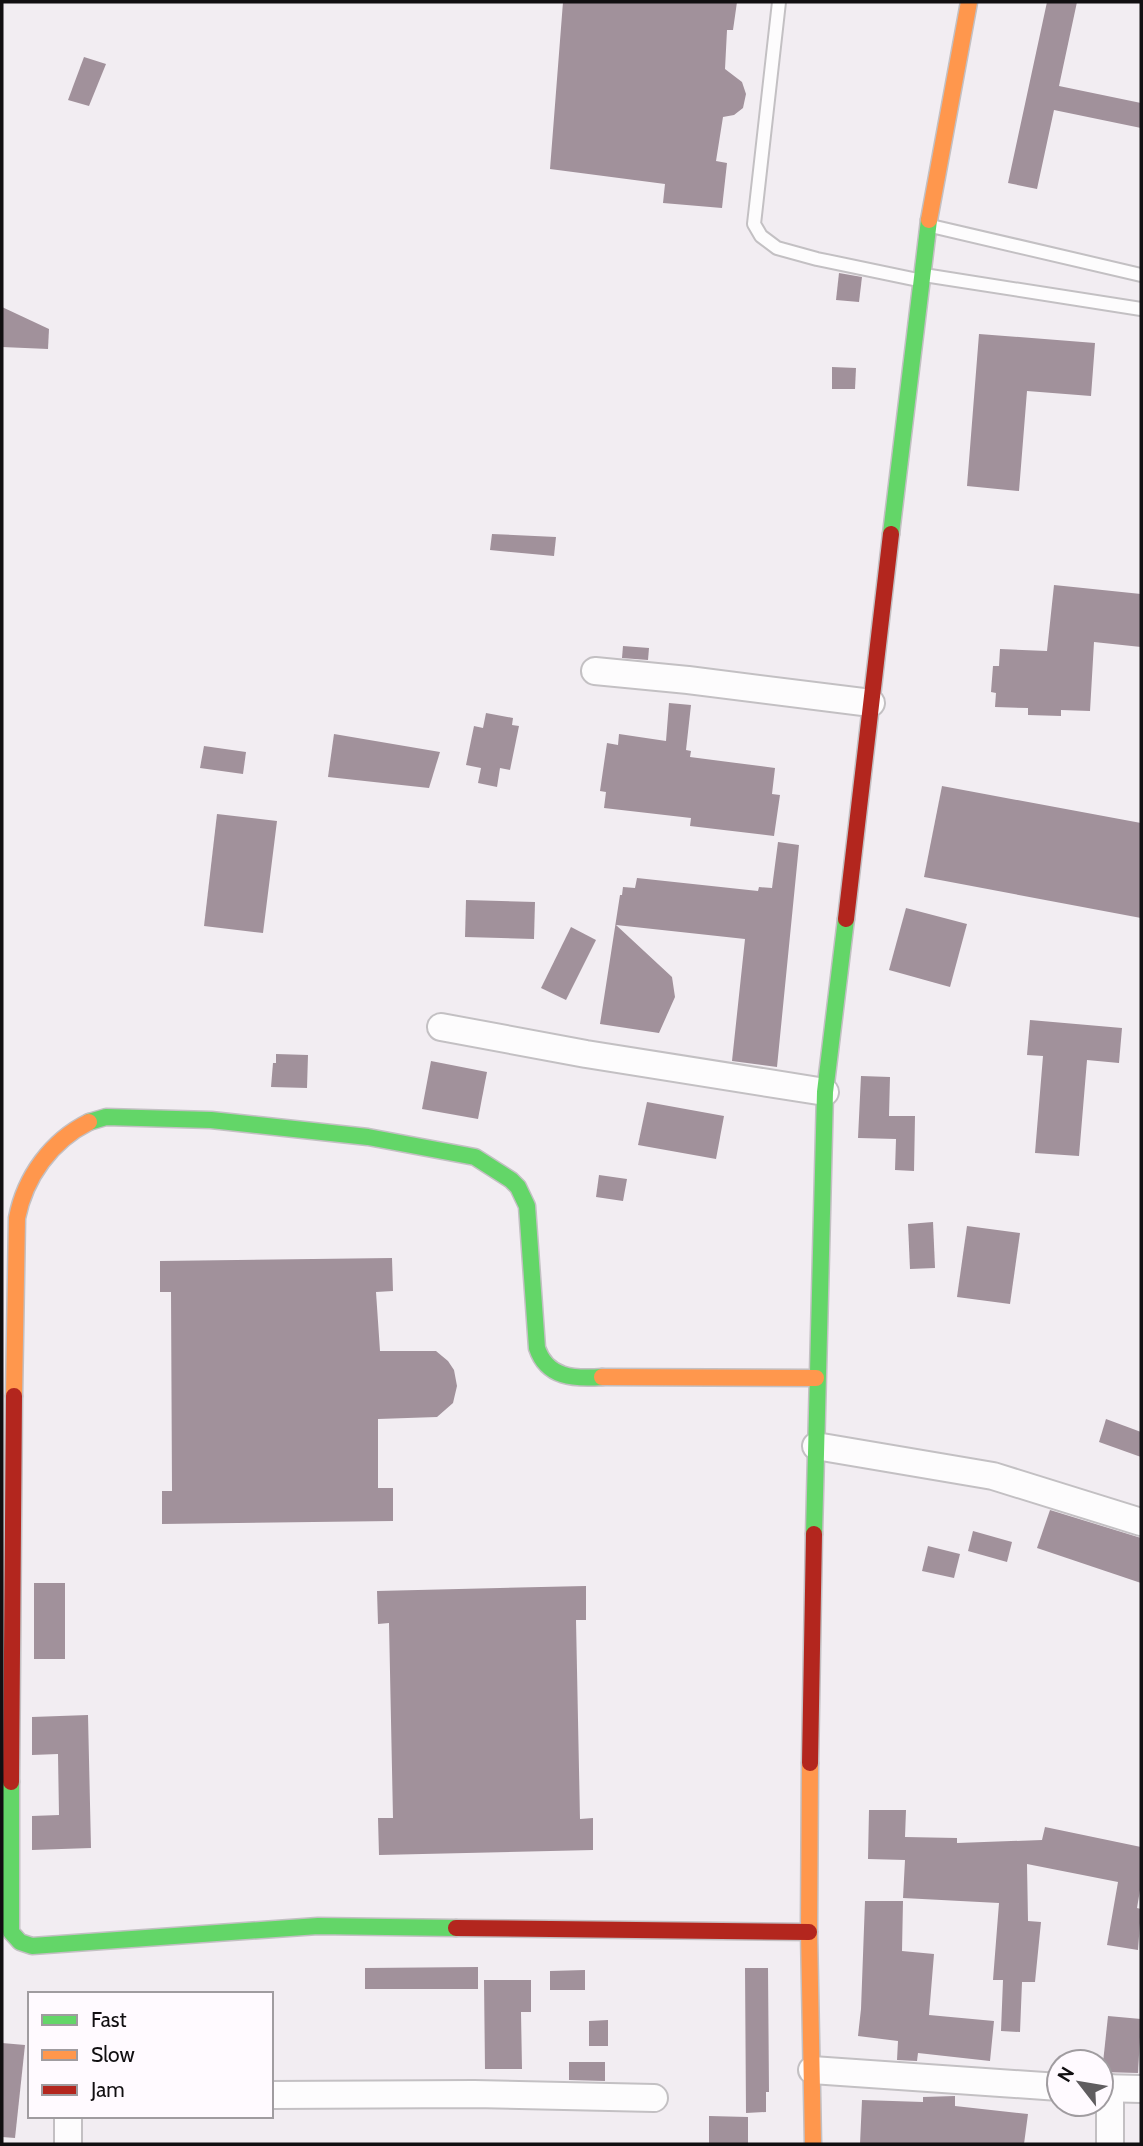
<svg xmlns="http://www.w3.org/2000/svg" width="1143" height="2146" viewBox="0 0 1143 2146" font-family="Cabin,sans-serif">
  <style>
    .building { fill: #a1919b }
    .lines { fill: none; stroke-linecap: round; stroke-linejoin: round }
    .lane-casing { stroke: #c3c0c3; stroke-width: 16 }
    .street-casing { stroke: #c3c0c3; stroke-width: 30 }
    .fast-casing { stroke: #c3c0c3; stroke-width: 19 }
    .slow-casing { stroke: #c3c0c3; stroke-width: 19 }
    .jam-casing { stroke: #c3c0c3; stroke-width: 19 }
    .lane { stroke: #fdfcfd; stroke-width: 12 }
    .street { stroke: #fdfcfd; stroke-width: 26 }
    .fast { stroke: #63d668; stroke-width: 16 }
    .slow { stroke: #ff974d; stroke-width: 16 }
    .jam { stroke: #b3261e; stroke-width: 16 }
  </style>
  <rect width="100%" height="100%" fill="#f2edf2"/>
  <g class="building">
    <polygon points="563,2 737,2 733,30 727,30 725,69 742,82 746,94 743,108 734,115 723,117 716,161 727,163 722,208 663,203 665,184 550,169"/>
    <polygon points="1047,2 1077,2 1059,86 1141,103 1141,128 1054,110 1037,189 1008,183"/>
    <polygon points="84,57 106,64 89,106 68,100"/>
    <polygon points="839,273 862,277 859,302 836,300"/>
    <polygon points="2,307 49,329 48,349 2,347"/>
    <polygon points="979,334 1095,343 1091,396 1027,391 1019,491 967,486"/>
    <polygon points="832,367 856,368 855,389 832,389"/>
    <polygon points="492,534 556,537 554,556 490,550"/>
    <polygon points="1054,585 1141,594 1141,647 1094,642 1090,711 1061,710 1061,716 1028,715 1028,708 995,707 996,693 991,692 993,666 999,666 1000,649 1047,651"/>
    <polygon points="623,646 649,648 648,660 622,658"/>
    <polygon points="669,703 691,705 686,750 691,751 690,757 775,768 772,794 780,795 774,836 690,826 691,818 604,808 606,792 600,791 607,743 618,745 619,734 666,741"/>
    <polygon points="486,713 513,718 512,725 519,726 510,770 500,768 497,787 478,783 481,768 466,765 474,726 483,728"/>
    <polygon points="334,734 440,752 429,788 328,777"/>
    <polygon points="204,746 246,752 243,774 200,768"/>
    <polygon points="942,786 1141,823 1141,918 924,877"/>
    <polygon points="217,814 277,821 263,933 204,926"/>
    <polygon points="778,842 799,845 777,1067 732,1061 745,939 616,925 672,977 675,997 659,1033 600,1024 620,895 622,895 623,887 635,888 637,878 758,891 759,887 772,888"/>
    <polygon points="466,900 535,902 534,939 465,937"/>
    <polygon points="906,908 967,924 950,987 889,970"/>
    <polygon points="571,927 596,940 566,1000 541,988"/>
    <polygon points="1030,1020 1122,1028 1119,1063 1087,1060 1079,1156 1035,1153 1043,1056 1027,1055"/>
    <polygon points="276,1054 308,1055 307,1088 271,1087 273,1063 276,1063"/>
    <polygon points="431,1061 487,1072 478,1119 422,1109"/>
    <polygon points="861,1076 890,1077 889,1116 915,1116 914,1171 895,1170 896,1139 858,1138"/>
    <polygon points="647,1102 724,1116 716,1159 638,1145"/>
    <polygon points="599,1175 627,1179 623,1201 596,1197"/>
    <polygon points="933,1222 935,1268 910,1269 908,1224"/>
    <polygon points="967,1226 1020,1233 1010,1304 957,1297"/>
    <polygon points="392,1258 393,1291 376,1292 380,1351 436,1351 448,1361 454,1370 457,1386 453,1403 437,1417 378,1419 378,1488 393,1488 393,1521 162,1524 162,1491 172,1491 171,1292 160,1292 160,1261"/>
    <polygon points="1106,1419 1141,1432 1141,1457 1099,1442"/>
    <polygon points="1050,1510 1141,1538 1141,1583 1037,1548"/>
    <polygon points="973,1531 1012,1542 1007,1562 968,1551"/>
    <polygon points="928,1546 960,1554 954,1578 922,1571"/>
    <rect x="34" y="1583" width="31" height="76"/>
    <polygon points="586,1586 586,1620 576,1620 580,1819 593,1818 593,1850 379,1855 378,1818 393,1818 389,1623 378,1624 377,1591"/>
    <polygon points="88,1715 91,1848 32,1850 32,1816 59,1815 58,1754 32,1755 32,1717"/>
    <polygon points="869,1810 906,1810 905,1837 957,1838 957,1843 1042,1840 1045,1827 1141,1847 1141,1884 1137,1908 1141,1909 1138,1950 1107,1945 1118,1882 1027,1864 1028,1921 1041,1922 1035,1982 1022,1982 1020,2032 1001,2031 1003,1980 993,1980 999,1903 903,1898 905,1860 868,1859"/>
    <polygon points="865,1901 903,1901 902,1951 934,1954 929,2015 994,2021 990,2061 918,2053 917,2061 897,2060 898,2041 858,2036 861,2009"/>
    <polygon points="478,1967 478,1989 365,1989 365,1968"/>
    <polygon points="745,1968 768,1968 769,2092 766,2092 766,2112 746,2113"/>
    <polygon points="585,1970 585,1990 550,1990 550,1971"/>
    <polygon points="484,1980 531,1980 531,2012 521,2012 522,2069 485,2069"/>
    <polygon points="1108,2016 1141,2019 1138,2073 1102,2072"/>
    <polygon points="608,2020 608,2046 589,2046 589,2021"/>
    <polygon points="2,2043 25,2045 15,2138 2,2137"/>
    <polygon points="569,2062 605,2062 605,2081 569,2080"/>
    <polygon points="955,2096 955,2106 1028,2114 1024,2144 860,2144 862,2100 923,2102 923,2097"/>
    <polygon points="709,2116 748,2117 748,2144 709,2144"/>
  </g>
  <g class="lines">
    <defs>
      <g id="lane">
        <polyline points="779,2 754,224 761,236 777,248 817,259 918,280"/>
        <polyline points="931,226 1141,275"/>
        <polyline points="924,275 1141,309"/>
      </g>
      <g id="street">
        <polyline points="595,671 688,680 871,703"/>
        <polyline points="441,1027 586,1054 825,1092"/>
        <polyline points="816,1446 993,1476 1141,1522"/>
        <polyline points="812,2070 1059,2087"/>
        <polyline points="1101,2088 1141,2089"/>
        <polyline points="271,2095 474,2094 654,2098"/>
        <polyline points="68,2144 68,2116"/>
        <polyline points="1110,2144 1110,2088"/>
      </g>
      <g id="fast">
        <polyline points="891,534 929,220"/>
        <path d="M 89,1122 L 106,1117 L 211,1120 L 368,1137 L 475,1157 L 511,1180 L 518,1187 L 527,1206 L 537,1348 C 547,1378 574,1379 602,1377"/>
        <polyline points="814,1534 825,1092 846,919"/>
        <polyline points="11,1782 11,1932 20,1942 32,1946 318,1926 456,1928"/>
      </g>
      <g id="slow">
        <polyline points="929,220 969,2"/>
        <polyline points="602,1377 816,1378"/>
        <path d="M 14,1396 L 17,1218 C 25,1177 51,1141 89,1122"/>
        <polyline points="810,1763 809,1932 813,2144"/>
      </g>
      <g id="jam">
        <polyline points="846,919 891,534"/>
        <polyline points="810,1763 814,1534"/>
        <polyline points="11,1782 14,1396"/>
        <polyline points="456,1928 809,1932"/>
      </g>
    </defs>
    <use href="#lane" class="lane-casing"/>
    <use href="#street" class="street-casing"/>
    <use href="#fast" class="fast-casing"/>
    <use href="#slow" class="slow-casing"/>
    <use href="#jam" class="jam-casing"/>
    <use href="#lane" class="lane"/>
    <use href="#street" class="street"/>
    <use href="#fast" class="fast"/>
    <use href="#slow" class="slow"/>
    <use href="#jam" class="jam"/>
  </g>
  <rect width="1143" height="2146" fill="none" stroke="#110f11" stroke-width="7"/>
  <rect x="28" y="1992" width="245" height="126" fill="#fffaff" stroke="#a09ca0" stroke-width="2"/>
  <rect x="42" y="2015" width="35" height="10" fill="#63d668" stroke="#a09ca0" stroke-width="2"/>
  <text x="91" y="2027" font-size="21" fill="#110f11">Fast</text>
  <rect x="42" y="2050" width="35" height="10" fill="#ff974d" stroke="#a09ca0" stroke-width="2"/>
  <text x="91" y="2062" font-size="21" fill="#110f11">Slow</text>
  <rect x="42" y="2085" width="35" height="10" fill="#b3261e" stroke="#a09ca0" stroke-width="2"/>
  <text x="91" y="2097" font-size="21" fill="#110f11">Jam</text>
  <g transform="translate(1080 2083) rotate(301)"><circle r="33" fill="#fffaff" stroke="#a09ca0" stroke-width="2"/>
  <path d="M0-5L12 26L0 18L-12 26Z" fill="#605d60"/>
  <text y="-10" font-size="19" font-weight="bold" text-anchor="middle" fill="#110f11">N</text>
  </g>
</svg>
